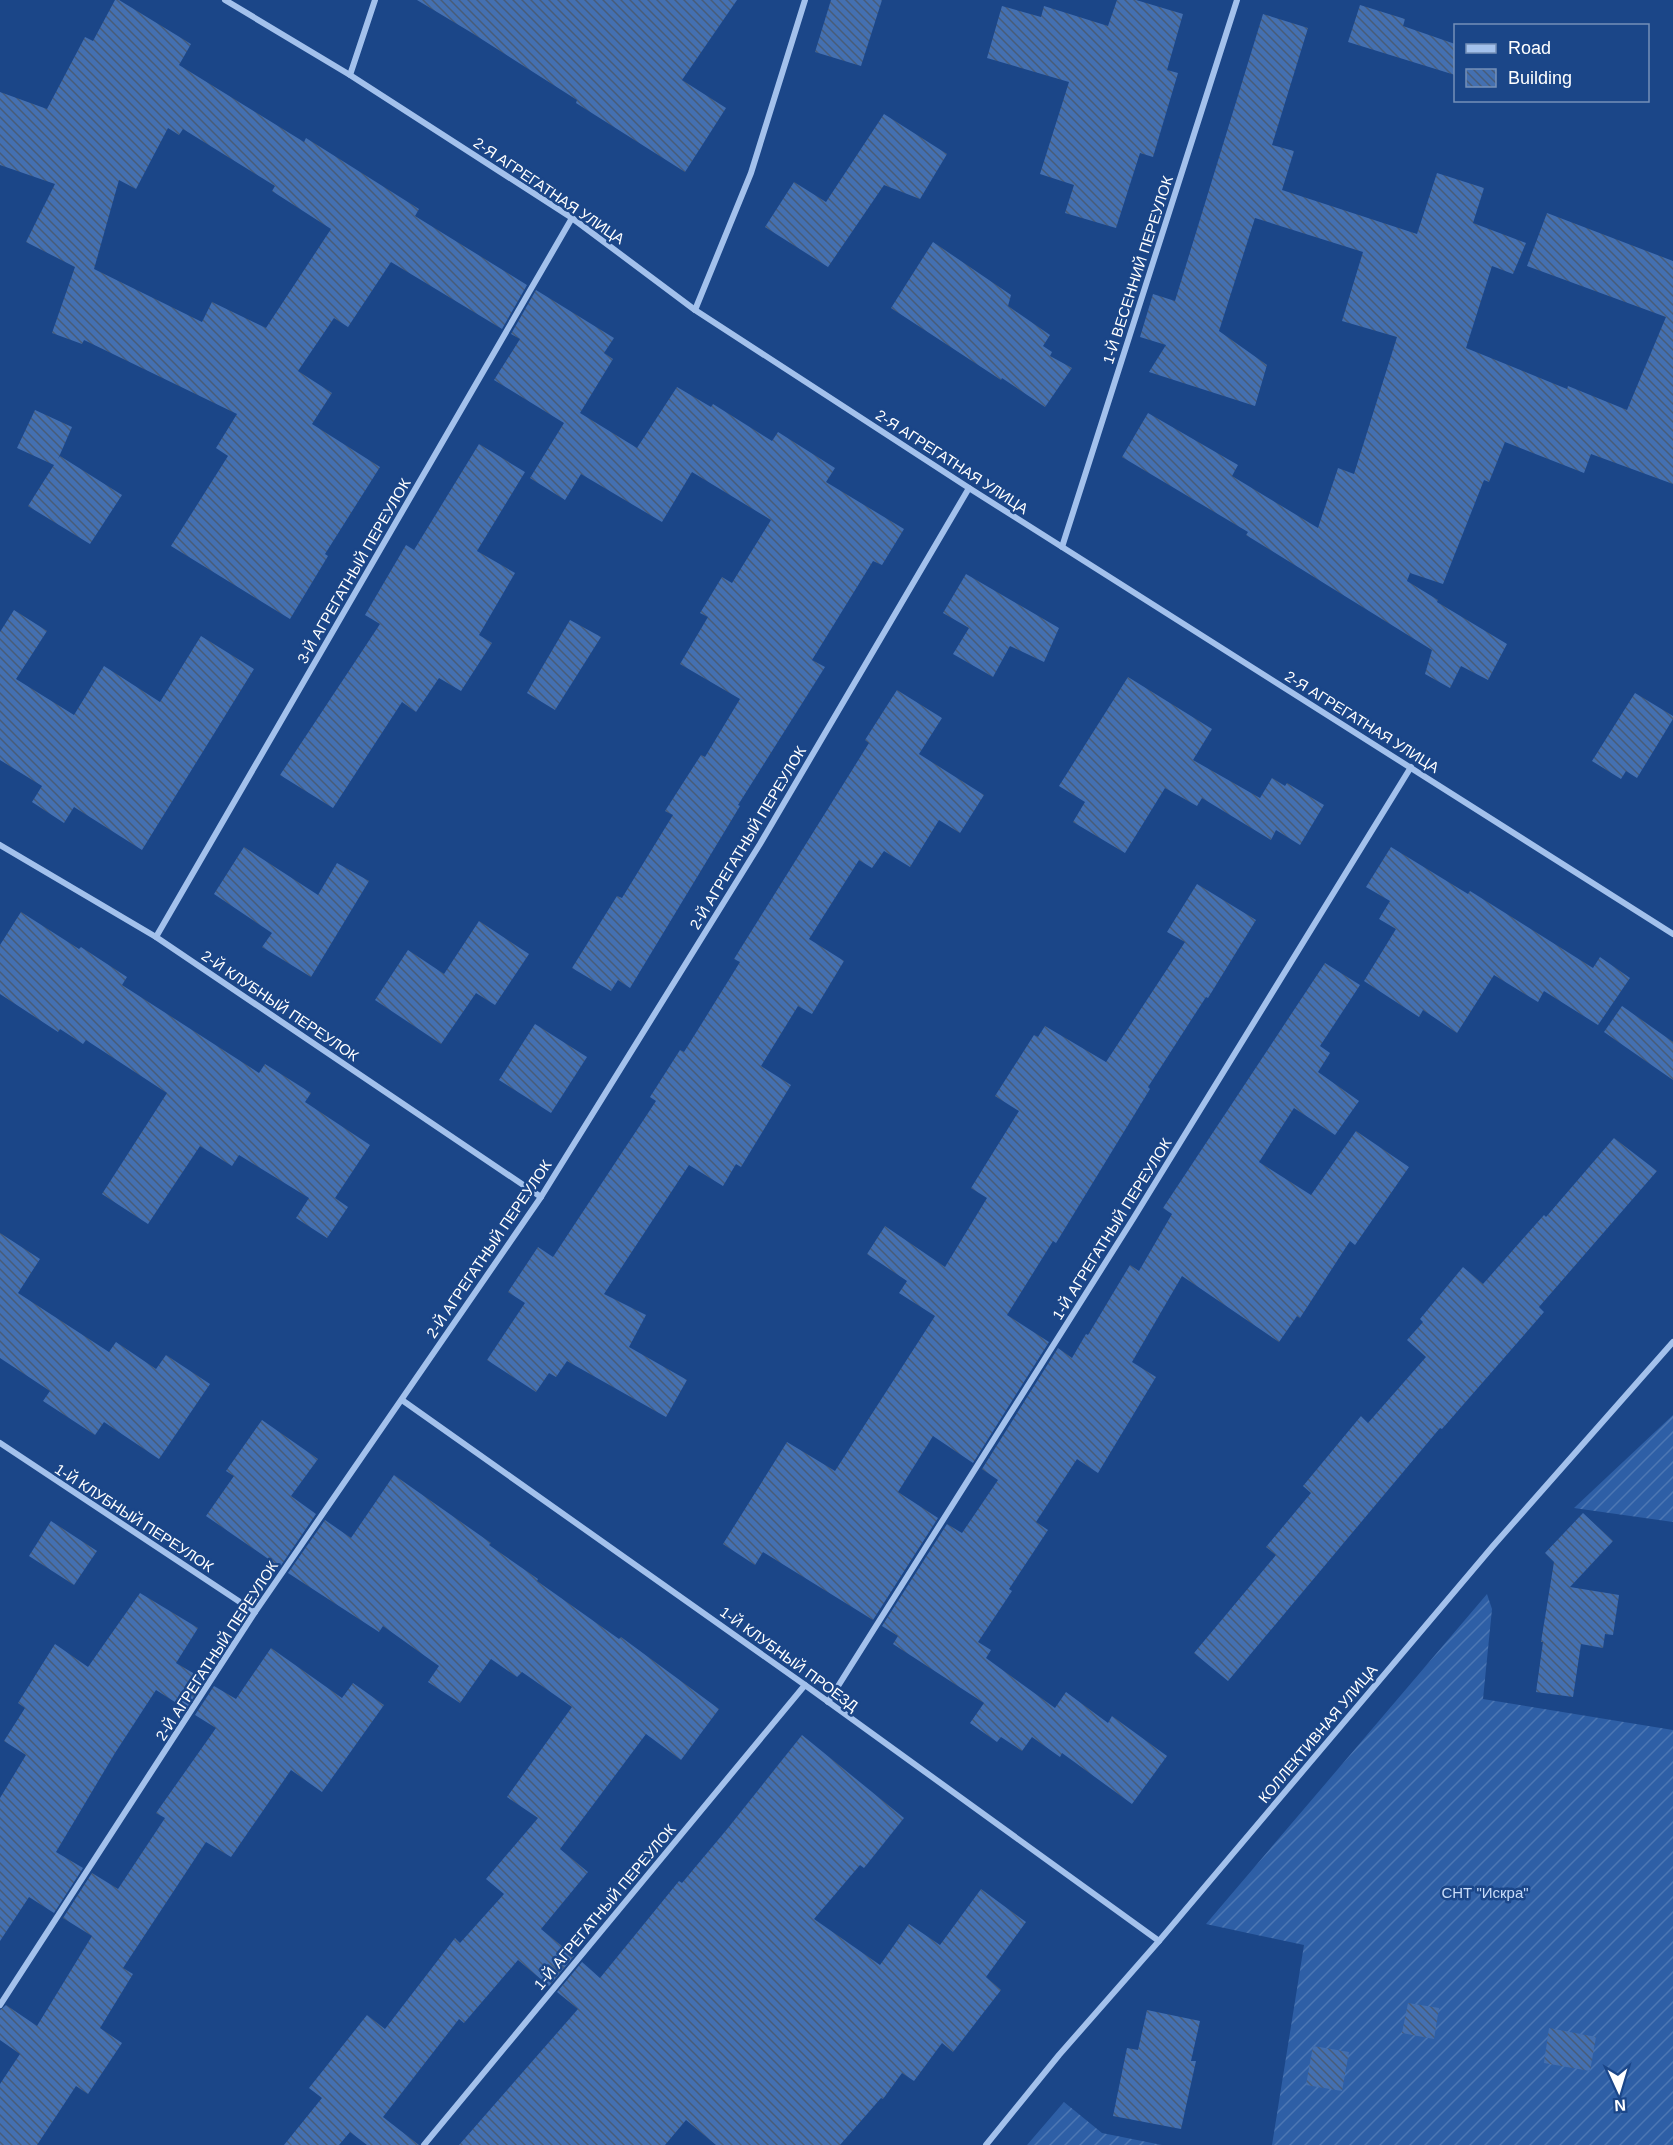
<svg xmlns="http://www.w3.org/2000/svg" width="1673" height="2145" viewBox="0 0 1673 2145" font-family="Helvetica,sans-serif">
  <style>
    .garden { fill: url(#garden-furrows) }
    .building { fill: url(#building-back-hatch); fill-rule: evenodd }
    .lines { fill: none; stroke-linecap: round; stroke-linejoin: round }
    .street { stroke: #a3c1ec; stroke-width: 6 }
    .labels { text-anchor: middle; stroke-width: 5; stroke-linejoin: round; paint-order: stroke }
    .street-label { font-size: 15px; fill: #fff; stroke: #1b4688 }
    .park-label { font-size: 15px; fill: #c8dcf9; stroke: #1b4688 }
  </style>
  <defs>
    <pattern id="garden-furrows" width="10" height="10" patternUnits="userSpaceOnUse" patternTransform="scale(1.5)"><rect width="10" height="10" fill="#2e5fa6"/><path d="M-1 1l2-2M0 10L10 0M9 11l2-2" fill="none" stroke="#4d77b3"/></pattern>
    <pattern id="building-back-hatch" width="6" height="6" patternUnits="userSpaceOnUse" patternTransform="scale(1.5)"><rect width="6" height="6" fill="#4470b1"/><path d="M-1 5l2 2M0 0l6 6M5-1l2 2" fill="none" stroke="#485c79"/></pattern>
  </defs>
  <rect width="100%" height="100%" fill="#1b4688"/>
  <g class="garden">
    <polygon points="1673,1415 1673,1522 1574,1508"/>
    <polygon points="1487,1594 1492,1609 1483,1699 1673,1730 1673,2145 1272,2145 1304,1945 1206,1924"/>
    <polygon points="1064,2102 1102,2133 1162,2145 1027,2145"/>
  </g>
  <g class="building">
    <path d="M 115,0 L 119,0 L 191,44 L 179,65 L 304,142 L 306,138 L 419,209 L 415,216 L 527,285 L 502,329 L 391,262 L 348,327 L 334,318 L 298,371 L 332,393 L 312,424 L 380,467 L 325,554 L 328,556 L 290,619 L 171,546 L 228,456 L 216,448 L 237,414 L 84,340 L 82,344 L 52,333 L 75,267 L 26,242 L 55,184 L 0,165 L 0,92 L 47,109 L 85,37 L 93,41 ZM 168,128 L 179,135 L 183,129 L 275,186 L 272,191 L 331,229 L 266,328 L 212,302 L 202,322 L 94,269 L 119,180 L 136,189 Z"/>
    <polygon points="417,0 737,0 682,80 726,108 685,172 576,103 577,100 472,33"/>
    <polygon points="831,0 882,0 861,66 815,52"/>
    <polygon points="1117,0 1136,0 1183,14 1167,70 1178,73 1153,157 1140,153 1116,228 1065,213 1074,185 1040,174 1069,82 987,58 1002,6 1041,17 1044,6 1108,26"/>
    <polygon points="1360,5 1405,19 1403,26 1455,44 1455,75 1348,42"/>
    <polygon points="1263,14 1308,28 1272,145 1294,151 1282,190 1417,234 1437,173 1484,188 1473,223 1526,243 1513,274 1492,266 1466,348 1567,389 1568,386 1627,410 1666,317 1527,266 1547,213 1673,261 1673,484 1591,454 1584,473 1505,442 1489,482 1484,480 1443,584 1410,573 1407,581 1438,600 1437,602 1507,644 1488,680 1461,666 1450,688 1425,674 1432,650 1246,535 1248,532 1122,457 1148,413 1238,465 1232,476 1318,528 1338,468 1354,474 1397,337 1342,321 1363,252 1255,218 1219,331 1267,365 1255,406 1149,372 1166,345 1140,337 1153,294 1175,301"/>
    <polygon points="884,114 947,154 920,199 884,185 828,267 765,227 794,182 826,202"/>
    <polygon points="933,242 1011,295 1008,306 1050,335 1043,346 1052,352 1050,356 1072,368 1045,407 1002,378 1001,380 891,308"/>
    <polygon points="536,290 614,338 604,353 613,359 580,413 637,448 677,387 711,407 713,404 772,441 778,432 835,468 826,482 904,529 882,565 873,561 812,660 825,667 738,805 740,806 630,988 618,980 611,991 572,968 617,896 622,898 673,815 665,811 701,755 705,757 740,699 680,664 708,617 700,613 722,577 732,583 771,520 692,472 662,522 581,474 565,500 530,478 564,423 494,380 520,339 511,334"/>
    <polygon points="35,410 72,427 58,459 60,456 122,495 90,544 28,506 54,465 17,448"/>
    <polygon points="479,444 525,472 477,551 515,573 479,635 492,643 461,691 439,678 416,712 402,702 333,808 280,775 380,624 365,615 406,545 414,550"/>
    <polygon points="966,574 1059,628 1044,662 1010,646 993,677 953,654 969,628 943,613"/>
    <polygon points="14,610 47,631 16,679 74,715 104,666 160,702 201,636 254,669 142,850 74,807 64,823 32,802 42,786 0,760 0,632"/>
    <polygon points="570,620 601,637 555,710 527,693"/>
    <polygon points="1128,677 1212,729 1193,760 1260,798 1272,778 1285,786 1287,783 1324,805 1300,845 1276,830 1271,840 1202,798 1197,806 1165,788 1125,853 1073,822 1085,802 1059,786"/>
    <polygon points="897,690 942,718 919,754 984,795 960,833 939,820 910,867 884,851 872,868 859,860 809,939 844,961 812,1014 798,1006 761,1066 791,1085 741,1167 736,1164 723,1186 689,1165 604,1294 646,1315 629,1347 687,1380 666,1417 567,1361 556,1377 549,1373 536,1392 487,1360 525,1303 508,1292 538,1247 553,1257 656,1101 650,1097 680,1050 684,1052 740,962 734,959 869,743 865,740"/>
    <polygon points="1635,693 1673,716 1673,719 1637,778 1626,771 1621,779 1592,761"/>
    <polygon points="244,847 318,895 337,863 369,881 311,977 262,947 272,933 214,894"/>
    <polygon points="1391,847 1468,894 1470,891 1593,968 1600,957 1630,978 1598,1025 1544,991 1538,1002 1494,975 1457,1033 1423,1010 1419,1017 1364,981 1396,929 1379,919 1390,901 1366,887"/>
    <polygon points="1197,884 1256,920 1208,998 1206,997 1148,1087 1150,1089 1056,1243 1053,1241 1007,1315 1049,1342 973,1463 933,1436 898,1492 938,1518 873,1620 763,1552 755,1565 723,1544 787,1442 835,1471 935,1316 899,1293 907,1281 867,1254 885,1226 945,1267 987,1198 971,1188 1019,1111 995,1096 1034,1035 1038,1037 1045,1026 1106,1062 1185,942 1167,932"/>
    <polygon points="21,912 79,949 81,947 127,977 122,985 259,1073 265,1064 311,1093 305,1102 370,1145 335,1198 348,1207 327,1238 296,1218 309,1198 239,1155 232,1166 200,1146 148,1224 102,1194 167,1093 86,1040 83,1044 60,1029 58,1032 0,994 0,945"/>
    <polygon points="479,921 529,954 495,1005 476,993 441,1044 375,1000 408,950 444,974"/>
    <polygon points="1325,963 1360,985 1320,1046 1330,1053 1318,1072 1359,1101 1335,1135 1294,1108 1259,1162 1311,1195 1356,1131 1409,1167 1355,1245 1350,1241 1300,1318 1297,1316 1279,1342 1182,1276 1132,1362 1156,1377 1098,1473 1077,1459 1036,1522 1048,1530 1009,1589 1012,1591 978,1642 991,1650 986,1658 1055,1708 1066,1692 1108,1723 1112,1716 1167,1756 1132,1804 1062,1753 1060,1757 1032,1737 1022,1751 1001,1737 997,1742 970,1723 984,1703 893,1644 898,1636 882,1626 947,1524 962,1533 998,1480 982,1469 1058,1348 1072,1358 1086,1334 1088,1335 1130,1265 1139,1271 1172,1214 1163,1208"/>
    <polygon points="1622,1006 1673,1042 1673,1080 1604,1032"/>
    <polygon points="535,1024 587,1057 551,1113 499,1080"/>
    <polygon points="1614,1138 1657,1171 1539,1307 1544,1312 1442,1429 1440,1428 1228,1681 1194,1653 1276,1555 1266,1547 1311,1493 1303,1486 1361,1416 1368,1423 1426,1357 1407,1340 1423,1322 1420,1319 1463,1267 1483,1284 1544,1215 1546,1217"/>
    <polygon points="0,1233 40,1259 18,1293 109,1352 116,1342 156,1369 166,1355 210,1384 159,1459 104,1422 95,1435 43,1401 50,1391 0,1358"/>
    <polygon points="262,1420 318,1459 291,1496 316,1514 280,1567 206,1516 234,1476 226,1471"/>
    <polygon points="394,1475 491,1543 489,1545 538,1579 537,1581 619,1639 621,1637 719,1709 681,1760 646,1734 560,1849 588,1872 541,1929 574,1956 549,1986 518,1960 464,2023 459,2019 383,2117 419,2145 367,2145 350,2132 339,2145 284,2145 322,2098 309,2088 367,2015 385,2029 455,1938 460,1943 504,1894 486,1879 538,1818 507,1797 572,1707 522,1672 517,1677 491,1659 460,1703 428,1682 439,1666 383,1626 379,1632 288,1573 325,1520 351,1538"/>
    <polygon points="1583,1513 1613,1541 1570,1587 1619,1595 1613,1635 1605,1634 1603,1648 1581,1644 1573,1697 1536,1692 1543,1642 1541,1642 1554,1562 1545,1553"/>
    <polygon points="51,1521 97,1551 74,1585 29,1556"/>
    <polygon points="140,1593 198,1628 176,1663 205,1680 186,1709 156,1690 115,1753 56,1852 83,1868 54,1913 29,1897 0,1941 0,1798 26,1755 4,1741 25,1708 18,1703 55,1644 88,1667"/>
    <polygon points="271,1648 342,1698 353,1683 384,1705 322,1792 291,1770 231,1857 206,1842 123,1968 133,1974 100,2028 122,2043 88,2094 76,2086 37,2145 0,2145 0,2084 20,2054 0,2040 0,2010 6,2005 37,2026 92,1936 63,1918 92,1873 118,1889 165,1818 156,1813 216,1728 195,1715 214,1686 236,1699"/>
    <polygon points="802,1735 904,1818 864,1868 860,1865 814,1919 880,1965 909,1924 940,1945 981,1889 1026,1922 986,1977 1001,1990 953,2052 942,2043 914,2081 902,2073 883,2099 881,2098 840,2145 716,2145 686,2120 665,2145 459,2145 578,2009 557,1992 582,1962 600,1978 679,1881 682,1883 728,1828"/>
    <polygon points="1408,2003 1439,2008 1434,2039 1402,2033"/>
    <polygon points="1147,2010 1200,2021 1191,2061 1196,2061 1181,2129 1113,2116 1127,2048 1138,2050"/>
    <polygon points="1549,2028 1596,2037 1590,2071 1544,2063"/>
    <polygon points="1313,2046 1349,2052 1342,2091 1306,2085"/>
  </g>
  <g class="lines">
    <g class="street">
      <polyline points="225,0 350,75 572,218 695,310 969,488 1673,934"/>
      <polyline points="350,75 375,0"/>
      <polyline points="695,310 751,173 805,0"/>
      <polyline points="1062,547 1237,0"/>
      <polyline points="0,845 156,937 541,1197"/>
      <polyline points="156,937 572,218"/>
      <polyline points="402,1400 805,1685 1159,1941"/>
      <polyline points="0,1443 255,1612"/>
      <polyline points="828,1702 1133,1219 1411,767"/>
      <polyline points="0,2005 255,1612 541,1197 760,844 969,488"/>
      <polyline points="424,2145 805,1685"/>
      <polyline points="986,2145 1059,2055 1159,1941 1493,1546 1673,1342"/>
    </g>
  </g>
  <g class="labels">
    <g class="street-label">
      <text transform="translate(549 191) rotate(34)" y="5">2-Я АГРЕГАТНАЯ УЛИЦА</text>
      <text transform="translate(1138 270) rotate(-72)" y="5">1-Й ВЕСЕННИЙ ПЕРЕУЛОК</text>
      <text transform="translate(952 462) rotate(33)" y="5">2-Я АГРЕГАТНАЯ УЛИЦА</text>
      <text transform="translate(354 571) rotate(-60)" y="5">3-Й АГРЕГАТНЫЙ ПЕРЕУЛОК</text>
      <text transform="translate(1362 722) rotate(32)" y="5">2-Я АГРЕГАТНАЯ УЛИЦА</text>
      <text transform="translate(748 838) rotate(-59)" y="5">2-Й АГРЕГАТНЫЙ ПЕРЕУЛОК</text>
      <text transform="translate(280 1006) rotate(34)" y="5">2-Й КЛУБНЫЙ ПЕРЕУЛОК</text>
      <text transform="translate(1112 1229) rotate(-58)" y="5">1-Й АГРЕГАТНЫЙ ПЕРЕУЛОК</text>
      <text transform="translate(489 1249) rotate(-56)" y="5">2-Й АГРЕГАТНЫЙ ПЕРЕУЛОК</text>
      <text transform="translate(134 1518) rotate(33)" y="5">1-Й КЛУБНЫЙ ПЕРЕУЛОК</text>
      <text transform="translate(217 1651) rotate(-57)" y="5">2-Й АГРЕГАТНЫЙ ПЕРЕУЛОК</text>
      <text transform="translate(789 1659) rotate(36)" y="5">1-Й КЛУБНЫЙ ПРОЕЗД</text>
      <text transform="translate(1318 1734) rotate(-50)" y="5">КОЛЛЕКТИВНАЯ УЛИЦА</text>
      <text transform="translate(605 1907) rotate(-50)" y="5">1-Й АГРЕГАТНЫЙ ПЕРЕУЛОК</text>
    </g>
    <g class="park-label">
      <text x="1485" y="1898">СНТ "Искра"</text>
    </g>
  </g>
  <rect x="1454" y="24" width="195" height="78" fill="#1b4688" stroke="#7690b8" stroke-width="1.5"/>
  <rect x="1466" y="44" width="30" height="9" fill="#a3c1ec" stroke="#7690b8" stroke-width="1.5"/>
  <text x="1508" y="54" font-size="18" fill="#ffffff">Road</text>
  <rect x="1466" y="69" width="30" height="18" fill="url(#building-back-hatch)" stroke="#7690b8" stroke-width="1.5"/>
  <text x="1508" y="84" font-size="18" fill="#ffffff">Building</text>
  <g transform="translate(1619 2091) rotate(176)" stroke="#1b4688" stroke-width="4.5" paint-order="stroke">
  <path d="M0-4.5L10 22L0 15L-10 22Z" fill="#ffffff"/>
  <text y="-9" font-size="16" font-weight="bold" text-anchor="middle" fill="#ffffff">N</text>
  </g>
</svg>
